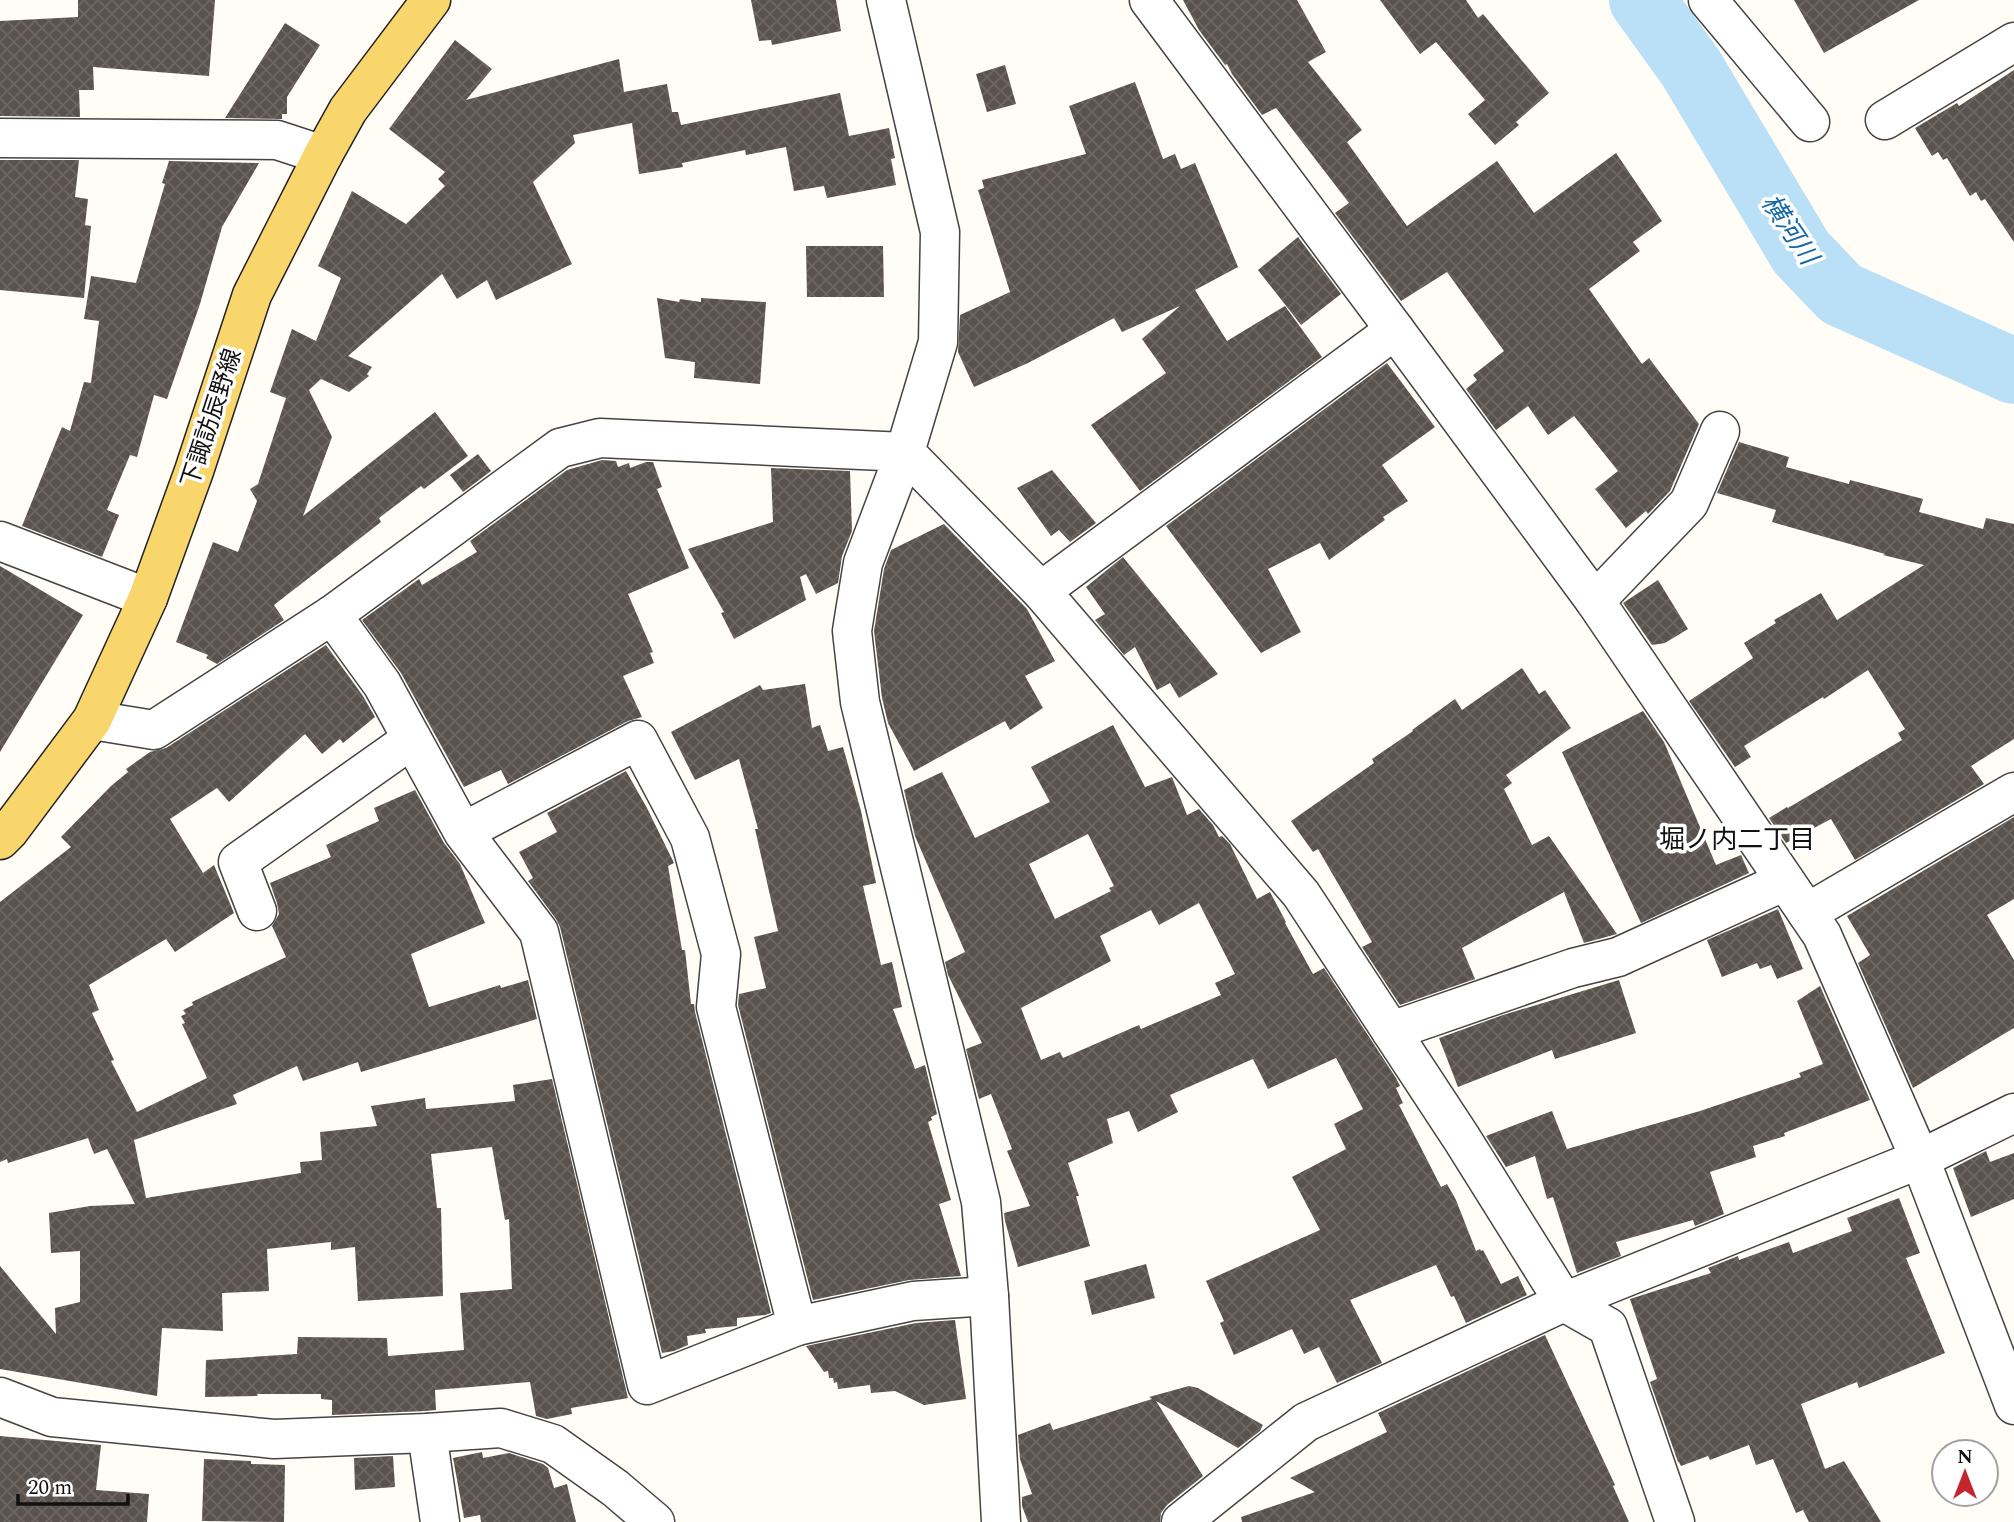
<svg xmlns="http://www.w3.org/2000/svg" width="2014" height="1522" viewBox="0 0 2014 1522" font-family="Spectral,'Noto Sans JP',serif">
  <style>
    .lines { fill: none; stroke-linecap: round; stroke-linejoin: round }
    .river { stroke: #b9e0f7; stroke-width: 66 }
    .building { fill: url(#building-cross-hatch); fill-rule: evenodd }
    .minor-casing { stroke: #444; stroke-width: 41 }
    .major-casing { stroke: #222; stroke-width: 41 }
    .minor { stroke: #fff; stroke-width: 38 }
    .major { stroke: #f9d66b; stroke-width: 38 }
    .labels { text-anchor: middle; stroke-width: 7; stroke-linejoin: round; paint-order: stroke }
    .street-label { font-size: 24px; fill: #111; stroke: #fff }
    .water-label { font-size: 26px; font-style: italic; fill: #1768a6; stroke: #fff }
    .neighbourhood-label { font-size: 26px; fill: #111; stroke: #fff }
  </style>
  <defs>
    <pattern id="building-cross-hatch" width="8" height="8" patternUnits="userSpaceOnUse" patternTransform="scale(1.75)"><rect width="8" height="8" fill="#5a524d"/><path d="M0 0l8 8M0 8l8-8" fill="none" stroke="#6d6662"/></pattern>
  </defs>
  <rect width="100%" height="100%" fill="#fffdf5"/>
  <g class="lines">
    <polyline class="river" points="1642,0 1691,68 1801,252 1841,294 2014,371"/>
  </g>
  <g class="building">
    <polygon points="78,0 215,0 209,76 93,67 94,90 79,90 80,117 0,116 0,21 78,17"/>
    <polygon points="751,0 836,0 841,31 772,45 771,40 759,41"/>
    <polygon points="1183,0 1297,0 1326,52 1308,62 1362,130 1347,142 1407,226 1497,161 1534,213 1616,153 1662,221 1633,242 1640,251 1589,289 1642,364 1649,358 1699,424 1670,491 1648,514 1646,511 1626,528 1595,489 1618,471 1574,416 1548,435 1528,406 1496,430 1466,389 1477,380 1473,375 1504,351 1447,272 1401,301 1335,213 1349,203 1276,108 1262,115 1232,74 1227,64 1225,65 1199,30"/>
    <polygon points="1380,0 1466,0 1478,18 1483,14 1549,93 1516,122 1519,125 1495,145 1468,114 1485,100 1436,42 1420,54"/>
    <polygon points="1794,0 1919,0 1824,53"/>
    <polygon points="285,23 320,45 287,97 287,114 282,114 282,119 225,118"/>
    <polygon points="455,40 492,69 466,100 619,59 624,92 667,84 672,112 678,112 681,125 840,93 849,136 889,128 895,158 891,159 896,185 827,198 824,186 794,191 786,147 746,155 745,150 682,163 683,167 639,174 632,123 573,135 575,143 533,182 572,264 496,300 487,280 457,299 442,274 348,356 372,367 367,374 369,376 349,392 321,379 309,390 332,437 303,516 435,412 468,456 424,489 421,486 379,518 381,522 274,605 284,620 217,664 206,658 208,655 176,642 213,542 238,552 257,501 250,489 258,484 286,398 270,392 292,329 316,341 341,278 318,266 352,191 406,224 445,186 438,179 445,172 389,129"/>
    <polygon points="1005,65 1016,104 987,112 976,74"/>
    <polygon points="2014,70 2014,242 1985,199 1981,201 1976,192 1970,196 1947,158 1943,160 1938,152 1932,156 1915,128 1957,103 1959,106"/>
    <polygon points="1135,82 1163,159 1175,154 1181,169 1195,163 1238,267 1195,290 1227,341 1285,306 1322,357 1140,491 1091,425 1166,373 1142,339 1180,306 1122,332 1114,318 1028,363 974,387 958,352 960,315 1010,292 978,190 984,188 982,180 1086,154 1069,106"/>
    <polygon points="0,160 79,160 75,197 88,199 85,225 91,226 84,298 0,290"/>
    <polygon points="169,161 259,163 222,227 200,304 167,399 154,395 137,457 130,455 107,510 119,515 102,557 22,526 62,427 70,431 84,382 91,383 99,321 84,319 91,276 136,283 165,184 162,183"/>
    <polygon points="1298,237 1341,294 1301,325 1258,270"/>
    <polygon points="806,246 883,246 884,297 807,297"/>
    <polygon points="657,298 679,302 680,299 701,302 701,298 766,302 760,384 694,378 695,362 665,358"/>
    <polygon points="1387,363 1435,427 1382,465 1408,501 1383,517 1385,520 1329,560 1320,543 1268,569 1301,632 1261,653 1166,526"/>
    <polygon points="1739,442 1789,457 1786,467 1849,484 1850,480 1923,499 1919,512 1983,529 1986,518 2014,524 2014,739 1971,766 1984,784 1855,860 1831,819 1786,843 1769,818 1787,807 1788,808 1902,740 1898,733 1905,729 1868,670 1824,699 1823,697 1744,746 1751,757 1735,767 1689,701 1753,658 1744,643 1776,623 1774,620 1821,593 1837,620 1924,565 1883,555 1885,554 1772,522 1776,510 1717,493"/>
    <polygon points="478,454 491,471 463,492 450,475"/>
    <polygon points="602,460 616,461 618,467 629,463 630,468 646,462 653,462 662,487 657,489 689,568 628,594 653,652 650,653 654,663 623,676 642,717 628,721 508,784 501,770 464,787 401,673 362,620 419,579 422,585 477,552 470,541 567,470"/>
    <polygon points="771,468 850,471 852,531 842,556 838,583 816,594 806,574 800,577 806,600 734,639 721,613 724,612 688,549 773,522"/>
    <polygon points="1052,470 1096,523 1070,542 1059,530 1051,536 1017,488"/>
    <polygon points="944,524 1027,609 1055,661 1025,676 1043,708 1010,730 1005,721 914,771 888,723 882,698 874,631 884,569 891,550"/>
    <polygon points="1123,557 1218,674 1179,698 1170,683 1157,690 1135,647 1124,655 1095,620 1105,614 1086,587"/>
    <polygon points="0,566 83,615 0,752"/>
    <polygon points="1658,580 1688,629 1665,643 1652,645 1623,603"/>
    <polygon points="326,645 363,696 375,717 343,743 340,739 322,754 305,734 229,802 217,788 170,819 203,873 214,865 234,913 175,952 166,939 89,985 99,1010 92,1013 114,1060 111,1061 137,1112 207,1078 182,1024 185,1023 181,1016 186,1014 183,1010 193,1005 192,1002 286,957 272,926 279,914 277,903 270,883 331,857 326,845 379,821 374,808 415,790 444,843 460,864 485,923 411,954 429,1007 500,985 501,988 528,980 537,1019 361,1072 358,1062 303,1081 297,1066 233,1095 237,1104 134,1140 146,1198 301,1173 300,1162 322,1160 320,1132 377,1126 371,1106 425,1098 426,1109 515,1101 513,1085 552,1079 628,1398 571,1408 572,1414 547,1419 536,1416 530,1382 435,1390 436,1410 426,1411 332,1415 332,1400 321,1399 321,1394 257,1394 258,1396 205,1397 206,1360 297,1354 298,1337 387,1338 388,1356 464,1350 460,1293 512,1289 509,1219 505,1220 492,1147 431,1154 437,1208 441,1208 443,1296 358,1301 355,1247 331,1250 331,1242 267,1249 269,1291 222,1293 223,1331 162,1328 157,1396 0,1369 0,1266 56,1334 55,1308 80,1302 80,1251 51,1253 49,1213 90,1206 135,1204 107,1149 94,1154 88,1138 8,1163 7,1159 0,1162 0,902 71,847 61,837 111,786 128,772 126,769 150,752 166,748"/>
    <polygon points="1522,668 1539,694 1545,690 1571,728 1506,775 1512,783 1504,789 1532,845 1549,836 1617,934 1584,943 1564,892 1462,948 1475,979 1400,1005 1362,947 1372,942 1318,849 1313,852 1291,821 1374,763 1372,759 1413,731 1412,730 1455,699 1462,710"/>
    <polygon points="805,684 812,728 820,725 828,751 843,747 861,811 876,883 863,886 881,965 892,962 902,1007 893,1009 915,1069 925,1065 937,1114 931,1117 932,1120 928,1122 951,1200 939,1204 961,1276 909,1280 813,1300 738,1005 739,994 766,988 754,937 778,931 755,829 758,829 739,759 695,780 671,732 760,685 763,690"/>
    <polygon points="1643,711 1664,742 1716,865 1741,855 1749,873 1641,923 1562,752"/>
    <path d="M 1113,725 L 1145,787 L 1172,777 L 1187,815 L 1199,809 L 1213,825 L 1219,837 L 1222,836 L 1230,844 L 1257,899 L 1270,892 L 1286,922 L 1285,923 L 1313,974 L 1324,968 L 1396,1078 L 1400,1086 L 1396,1088 L 1403,1103 L 1399,1105 L 1441,1187 L 1447,1184 L 1456,1200 L 1476,1251 L 1480,1249 L 1481,1251 L 1483,1250 L 1501,1284 L 1518,1276 L 1527,1295 L 1466,1323 L 1454,1296 L 1451,1297 L 1436,1265 L 1350,1300 L 1382,1363 L 1337,1383 L 1319,1347 L 1304,1354 L 1292,1329 L 1234,1355 L 1220,1323 L 1224,1321 L 1206,1281 L 1320,1230 L 1292,1177 L 1346,1149 L 1334,1124 L 1363,1109 L 1336,1058 L 1268,1089 L 1253,1059 L 1170,1095 L 1178,1112 L 1138,1132 L 1129,1111 L 1107,1119 L 1113,1143 L 1068,1163 L 1079,1196 L 1076,1196 L 1090,1246 L 1018,1267 L 1005,1221 L 1004,1213 L 1030,1206 L 1007,1151 L 1012,1149 L 991,1094 L 979,1099 L 966,1049 L 982,1043 L 948,975 L 945,962 L 965,952 L 915,836 L 904,790 L 942,772 L 975,838 L 1050,802 L 1031,767 ZM 1088,834 L 1114,886 L 1109,888 L 1111,891 L 1055,919 L 1029,864 ZM 1199,903 L 1235,974 L 1215,983 L 1221,995 L 1141,1029 L 1139,1025 L 1063,1058 L 1060,1052 L 1041,1060 L 1021,1008 L 1111,961 L 1100,936 L 1151,910 L 1159,925 Z"/>
    <polygon points="626,771 647,808 674,863 668,866 682,950 685,950 691,1004 694,1004 695,1012 771,1313 765,1315 737,1318 737,1326 705,1329 706,1333 687,1336 688,1345 674,1351 662,1353 560,927 556,919 528,881 533,878 519,852 557,832 547,813"/>
    <polygon points="2014,817 2014,899 1987,915 2014,960 2014,1028 1913,1088 1858,963 1870,955 1847,916"/>
    <polygon points="1778,909 1803,969 1777,979 1771,965 1760,969 1757,963 1722,977 1707,940"/>
    <polygon points="1619,980 1636,1033 1555,1059 1552,1050 1458,1087 1439,1038 1503,1015"/>
    <polygon points="1820,986 1870,1100 1784,1133 1785,1136 1753,1146 1756,1157 1710,1172 1724,1214 1695,1226 1693,1220 1616,1242 1621,1256 1577,1273 1553,1197 1547,1199 1535,1156 1506,1167 1486,1136 1552,1111 1567,1149 1700,1111 1801,1077 1799,1073 1823,1064 1797,1001"/>
    <polygon points="1986,1151 1990,1162 2014,1153 2014,1199 1971,1217 1953,1168"/>
    <polygon points="1899,1198 1920,1253 1906,1258 1945,1353 1859,1388 1857,1382 1801,1404 1825,1469 1844,1461 1881,1522 1809,1522 1803,1510 1796,1513 1773,1459 1756,1465 1749,1445 1710,1460 1708,1456 1681,1466 1679,1462 1678,1462 1650,1382 1657,1379 1630,1299 1711,1273 1708,1268 1738,1256 1739,1260 1789,1242 1793,1253 1852,1231 1847,1218"/>
    <polygon points="1146,1264 1155,1298 1092,1315 1084,1281"/>
    <polygon points="955,1320 966,1399 924,1405 895,1391 871,1393 870,1385 838,1389 837,1382 834,1383 833,1378 829,1378 828,1371 824,1372 806,1346 916,1323"/>
    <polygon points="1545,1335 1615,1485 1613,1486 1629,1522 1242,1522 1241,1517 1315,1492 1290,1478 1387,1432 1378,1413"/>
    <polygon points="1189,1386 1198,1388 1263,1425 1260,1431 1238,1448 1156,1401 1203,1476 1167,1505 1161,1513 1160,1522 1028,1522 1022,1506 1022,1497 1032,1494 1020,1459 1018,1435 1050,1423 1053,1430 1152,1399 1149,1397"/>
    <polygon points="0,1436 101,1445 96,1490 149,1494 147,1522 0,1522"/>
    <polygon points="482,1452 483,1458 509,1453 543,1464 548,1468 554,1488 567,1484 576,1522 481,1522 480,1515 464,1518 453,1458"/>
    <polygon points="393,1456 395,1487 355,1490 354,1458"/>
    <polygon points="204,1459 251,1461 251,1464 285,1465 284,1522 202,1521"/>
  </g>
  <g class="lines">
    <defs>
      <g id="minor">
        <polyline points="886,0 940,232 938,342 905,452 1041,591 1301,894 1462,1139 1564,1302 1608,1327 1675,1522"/>
        <polyline points="1149,0 1395,330 1595,601 1822,935 1920,1159 2014,1405"/>
        <polyline points="1708,0 1810,122"/>
        <polyline points="1885,120 2014,42"/>
        <polyline points="0,138 277,140 323,155"/>
        <polyline points="0,541 148,598"/>
        <polyline points="1041,591 1395,330"/>
        <polyline points="1595,601 1689,503 1720,431"/>
        <polyline points="332,615 382,684 463,832 539,932 647,1385 797,1326 716,1007 721,954 690,838 638,740 463,832"/>
        <polyline points="92,720 154,730 332,615 560,448 600,438 905,452 863,563 855,612 852,631 860,702 981,1202 989,1296 1001,1522"/>
        <polyline points="257,911 238,862 412,739"/>
        <polyline points="1807,913 2014,792"/>
        <polyline points="1391,1031 1573,968 1618,957 1785,881"/>
        <polyline points="797,1326 913,1301 989,1296"/>
        <polyline points="0,1397 52,1417 274,1439 427,1433 501,1428 553,1444 615,1488 655,1522"/>
        <polyline points="427,1433 440,1522"/>
        <polyline points="1181,1522 1306,1422 1564,1302 1920,1159 2014,1113"/>
      </g>
      <polyline id="major" points="0,840 9,831 92,720 148,598 194,471 252,295 323,155 348,110 431,0"/>
    </defs>
    <use href="#minor" class="minor-casing"/>
    <use href="#major" class="major-casing"/>
    <use href="#minor" class="minor"/>
    <use href="#major" class="major"/>
  </g>
  <g class="labels">
    <g class="street-label">
      <text transform="translate(211 418) rotate(-72)" y="8">下諏訪辰野線</text>
    </g>
    <g class="water-label">
      <text transform="translate(1790 229) rotate(56)" y="9">横河川</text>
    </g>
    <g class="neighbourhood-label">
      <text x="1737" y="848">堀ノ内二丁目</text>
    </g>
  </g>
  <g transform="translate(1965 1473)"><circle r="33" fill="#ffffff" stroke="#a0a0a0" stroke-width="2"/>
  <path d="M0-5L12 26L0 18L-12 26Z" fill="#c4262e"/>
  <text y="-10" font-size="19" font-weight="bold" text-anchor="middle" fill="#111111">N</text>
  </g>
  <path d="M18 1494v10h110v-10" fill="none" stroke="#111111" stroke-width="3.5"/>
  <text x="28" y="1494" font-size="21" fill="#111111" stroke="#ffffff" stroke-width="5" paint-order="stroke">20 m</text>
</svg>
